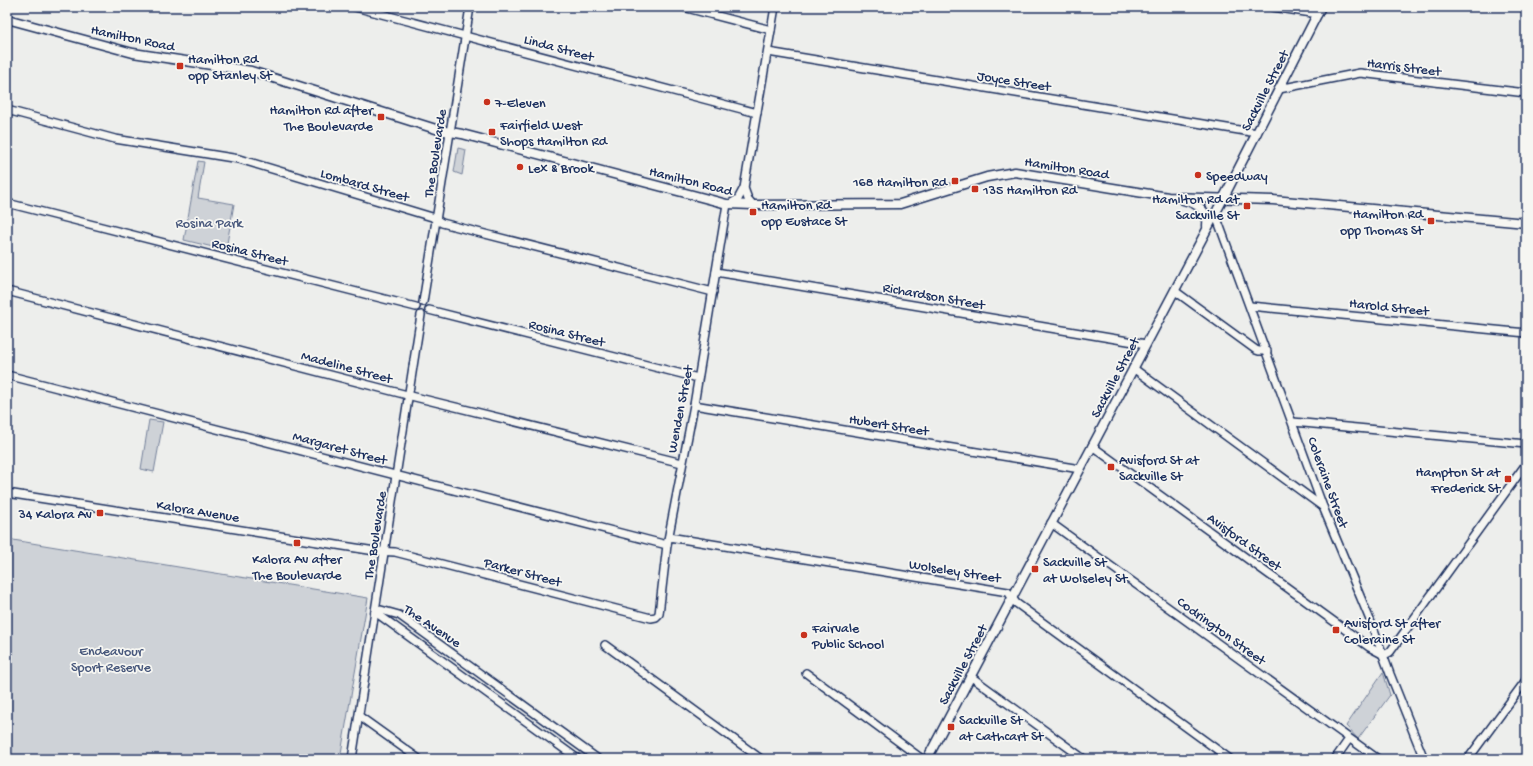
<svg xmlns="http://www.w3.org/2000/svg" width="1533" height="766" viewBox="0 0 1533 766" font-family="'Gochi Hand',sans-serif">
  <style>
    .green { fill: #ced2d7; stroke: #74809a }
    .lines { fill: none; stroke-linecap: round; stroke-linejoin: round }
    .minor-casing { stroke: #1b2f5e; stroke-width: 10 }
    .major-casing { stroke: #1b2f5e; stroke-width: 11 }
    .minor { stroke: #f6f6f2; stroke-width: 7 }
    .major { stroke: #f6f6f2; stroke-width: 8 }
    .poi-dot { fill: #c8321e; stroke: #f6f6f2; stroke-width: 1.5 }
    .labels { text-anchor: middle; stroke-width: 3.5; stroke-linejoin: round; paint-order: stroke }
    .street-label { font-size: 14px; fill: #1b2f5e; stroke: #f6f6f2 }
    .poi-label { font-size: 14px; fill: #1b2f5e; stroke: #f6f6f2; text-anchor: start }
    .park-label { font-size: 14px; fill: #48587c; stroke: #f6f6f2 }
  </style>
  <rect width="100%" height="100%" fill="#edeeec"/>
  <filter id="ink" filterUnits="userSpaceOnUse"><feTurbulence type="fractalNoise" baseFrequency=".025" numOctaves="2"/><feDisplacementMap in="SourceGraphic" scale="8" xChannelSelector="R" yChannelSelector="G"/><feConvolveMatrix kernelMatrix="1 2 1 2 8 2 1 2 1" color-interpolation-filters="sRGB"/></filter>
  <g filter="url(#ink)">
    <g class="green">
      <polygon points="458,148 466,150 462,175 454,172"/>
      <polygon points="198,161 204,162 198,198 234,204 226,249 221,249 184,240"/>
      <polygon points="149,420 163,422 154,472 141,469"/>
      <polygon points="7,539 368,598 340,759 7,759"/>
      <polygon points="1383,672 1390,695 1358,739 1346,726"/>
    </g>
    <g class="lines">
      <defs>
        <g id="minor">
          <polyline points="355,7 757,113"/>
          <polyline points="683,7 771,30"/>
          <polyline points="1273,7 1318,14"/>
          <polyline points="768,52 1257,133"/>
          <polyline points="1279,89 1360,73 1526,93"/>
          <polyline points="7,110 115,139 239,159 432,217 442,223 713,292"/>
          <polyline points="7,203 416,307"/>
          <polyline points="730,204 738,199 744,188"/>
          <polyline points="753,205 748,199 744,188 775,7"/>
          <polyline points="1215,213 1323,507 1370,620 1390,674 1424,759"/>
          <polyline points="716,272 1146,344"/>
          <polyline points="7,291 415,397 682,463"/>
          <polyline points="1175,291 1256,350 1259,351 1267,351"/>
          <polyline points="423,302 470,7"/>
          <polyline points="1250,306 1526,333"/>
          <polyline points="429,310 698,378"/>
          <polyline points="1133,368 1323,507"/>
          <polyline points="7,375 667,545"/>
          <polyline points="694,405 1080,469"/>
          <polyline points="1293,422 1526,444"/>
          <polyline points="1092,446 1369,647 1384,655"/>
          <polyline points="7,493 375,551 395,552 651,618 656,617 659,614 667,545 694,405 727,204"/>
          <polyline points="1051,523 1378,759"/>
          <polyline points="669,537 1008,592 1016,603 1230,759"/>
          <polyline points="375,612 381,610 399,615 598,759"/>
          <polyline points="375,612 578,759"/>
          <polyline points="605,645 761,759"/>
          <polyline points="1384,655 1390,652 1526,464"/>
          <polyline points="806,673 922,759"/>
          <polyline points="970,676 1084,759"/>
          <polyline points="359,716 419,759"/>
          <polyline points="352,759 421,315"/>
          <polyline points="1335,759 1349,739"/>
          <polyline points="1468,759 1526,680"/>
        </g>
        <g id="major">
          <polyline points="7,19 133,53 251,71 439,130 462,134 727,204 753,205 900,204 987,177 1015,172 1168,197 1273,200 1526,223"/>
          <path d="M 1183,200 C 1196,203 1209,210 1207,226"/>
          <polyline points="927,759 1223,199 1321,7"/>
        </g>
      </defs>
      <use href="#minor" class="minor-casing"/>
      <use href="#major" class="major-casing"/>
      <use href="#minor" class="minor"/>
      <use href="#major" class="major"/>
    </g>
  </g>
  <g class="poi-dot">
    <rect x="176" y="62" width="8" height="8" rx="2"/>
    <circle cx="487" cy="102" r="4"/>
    <rect x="377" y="113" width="8" height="8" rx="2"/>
    <rect x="488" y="128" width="8" height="8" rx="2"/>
    <circle cx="520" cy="167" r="4"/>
    <circle cx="1198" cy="175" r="4"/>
    <rect x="951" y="177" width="8" height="8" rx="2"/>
    <rect x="971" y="185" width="8" height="8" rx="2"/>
    <rect x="1243" y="202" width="8" height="8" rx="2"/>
    <rect x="749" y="208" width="8" height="8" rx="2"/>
    <rect x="1427" y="217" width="8" height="8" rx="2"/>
    <rect x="1107" y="463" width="8" height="8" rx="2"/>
    <rect x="1504" y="475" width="8" height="8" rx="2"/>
    <rect x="96" y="509" width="8" height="8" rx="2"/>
    <rect x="293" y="539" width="8" height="8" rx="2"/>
    <rect x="1031" y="565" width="8" height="8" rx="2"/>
    <rect x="1332" y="626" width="8" height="8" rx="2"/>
    <circle cx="804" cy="635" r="4"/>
    <rect x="947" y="723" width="8" height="8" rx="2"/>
  </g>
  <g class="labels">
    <g class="street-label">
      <text transform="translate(133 37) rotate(12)" y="5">Hamilton Road</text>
      <text transform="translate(559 47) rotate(15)" y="5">Linda Street</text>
      <text transform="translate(1404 66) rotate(7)" y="5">Harris Street</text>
      <text transform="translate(1014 80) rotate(9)" y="5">Joyce Street</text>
      <text transform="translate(1264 90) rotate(-63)" y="5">Sackville Street</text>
      <text transform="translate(434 153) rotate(-81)" y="5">The Boulevarde</text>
      <text transform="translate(1067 167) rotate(9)" y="5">Hamilton Road</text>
      <text transform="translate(691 180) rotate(14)" y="5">Hamilton Road</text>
      <text transform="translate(365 184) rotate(16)" y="5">Lombard Street</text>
      <text transform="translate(250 251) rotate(14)" y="5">Rosina Street</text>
      <text transform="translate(934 295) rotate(10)" y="5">Richardson Street</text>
      <text transform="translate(1389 306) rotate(6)" y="5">Harold Street</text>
      <text transform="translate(567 332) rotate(14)" y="5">Rosina Street</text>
      <text transform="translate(347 366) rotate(15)" y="5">Madeline Street</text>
      <text transform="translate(1114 377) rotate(-62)" y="5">Sackville Street</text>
      <text transform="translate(679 409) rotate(-79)" y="5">Wenden Street</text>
      <text transform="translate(889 424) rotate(9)" y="5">Hubert Street</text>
      <text transform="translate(340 447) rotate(15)" y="5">Margaret Street</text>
      <text transform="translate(1329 482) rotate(70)" y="5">Coleraine Street</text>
      <text transform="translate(198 510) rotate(9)" y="5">Kalora Avenue</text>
      <text transform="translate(374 535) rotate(-81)" y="5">The Boulevarde</text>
      <text transform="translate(1245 541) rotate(36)" y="5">Avisford Street</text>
      <text transform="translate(955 570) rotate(9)" y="5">Wolseley Street</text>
      <text transform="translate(523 571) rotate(15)" y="5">Parker Street</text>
      <text transform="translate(433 625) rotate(34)" y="5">The Avenue</text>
      <text transform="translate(1222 630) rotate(36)" y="5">Codrington Street</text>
      <text transform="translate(962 664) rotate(-62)" y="5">Sackville Street</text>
    </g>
    <g class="poi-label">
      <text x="188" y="63">Hamilton Rd<tspan x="188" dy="16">opp Stanley St</tspan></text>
      <text x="495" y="107">7-Eleven</text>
      <text x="373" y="114" text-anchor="end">Hamilton Rd after<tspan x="373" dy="16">The Boulevarde</tspan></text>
      <text x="500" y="129">Fairfield West<tspan x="500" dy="16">Shops Hamilton Rd</tspan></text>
      <text x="528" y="172">Lex &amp; Brook</text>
      <text x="1206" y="180">Speedway</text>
      <text x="947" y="186" text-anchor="end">168 Hamilton Rd</text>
      <text x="983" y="194">135 Hamilton Rd</text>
      <text x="1239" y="203" text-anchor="end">Hamilton Rd at<tspan x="1239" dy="16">Sackville St</tspan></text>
      <text x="761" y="209">Hamilton Rd<tspan x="761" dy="16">opp Eustace St</tspan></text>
      <text x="1423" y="218" text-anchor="end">Hamilton Rd<tspan x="1423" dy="16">opp Thomas St</tspan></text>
      <text x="1119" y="464">Avisford St at<tspan x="1119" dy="16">Sackville St</tspan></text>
      <text x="1500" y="476" text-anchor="end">Hampton St at<tspan x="1500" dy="16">Frederick St</tspan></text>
      <text x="92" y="518" text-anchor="end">34 Kalora Av</text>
      <text x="297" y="563" text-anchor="middle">Kalora Av after<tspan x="297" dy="16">The Boulevarde</tspan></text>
      <text x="1043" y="566">Sackville St<tspan x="1043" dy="16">at Wolseley St</tspan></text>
      <text x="1344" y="627">Avisford St after<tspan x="1344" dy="16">Coleraine St</tspan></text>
      <text x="812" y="632">Fairvale<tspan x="812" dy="16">Public School</tspan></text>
      <text x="959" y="724">Sackville St<tspan x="959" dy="16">at Cathcart St</tspan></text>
    </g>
    <g class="park-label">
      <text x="209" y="227">Rosina Park</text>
      <text x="111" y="655">Endeavour<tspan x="111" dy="16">Sport Reserve</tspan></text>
    </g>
  </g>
  <rect width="1533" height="766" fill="none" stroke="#f6f6f2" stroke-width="24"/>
  <rect x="12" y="12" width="1509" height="742" fill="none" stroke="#1b2f5e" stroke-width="1.5" filter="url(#ink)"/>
</svg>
